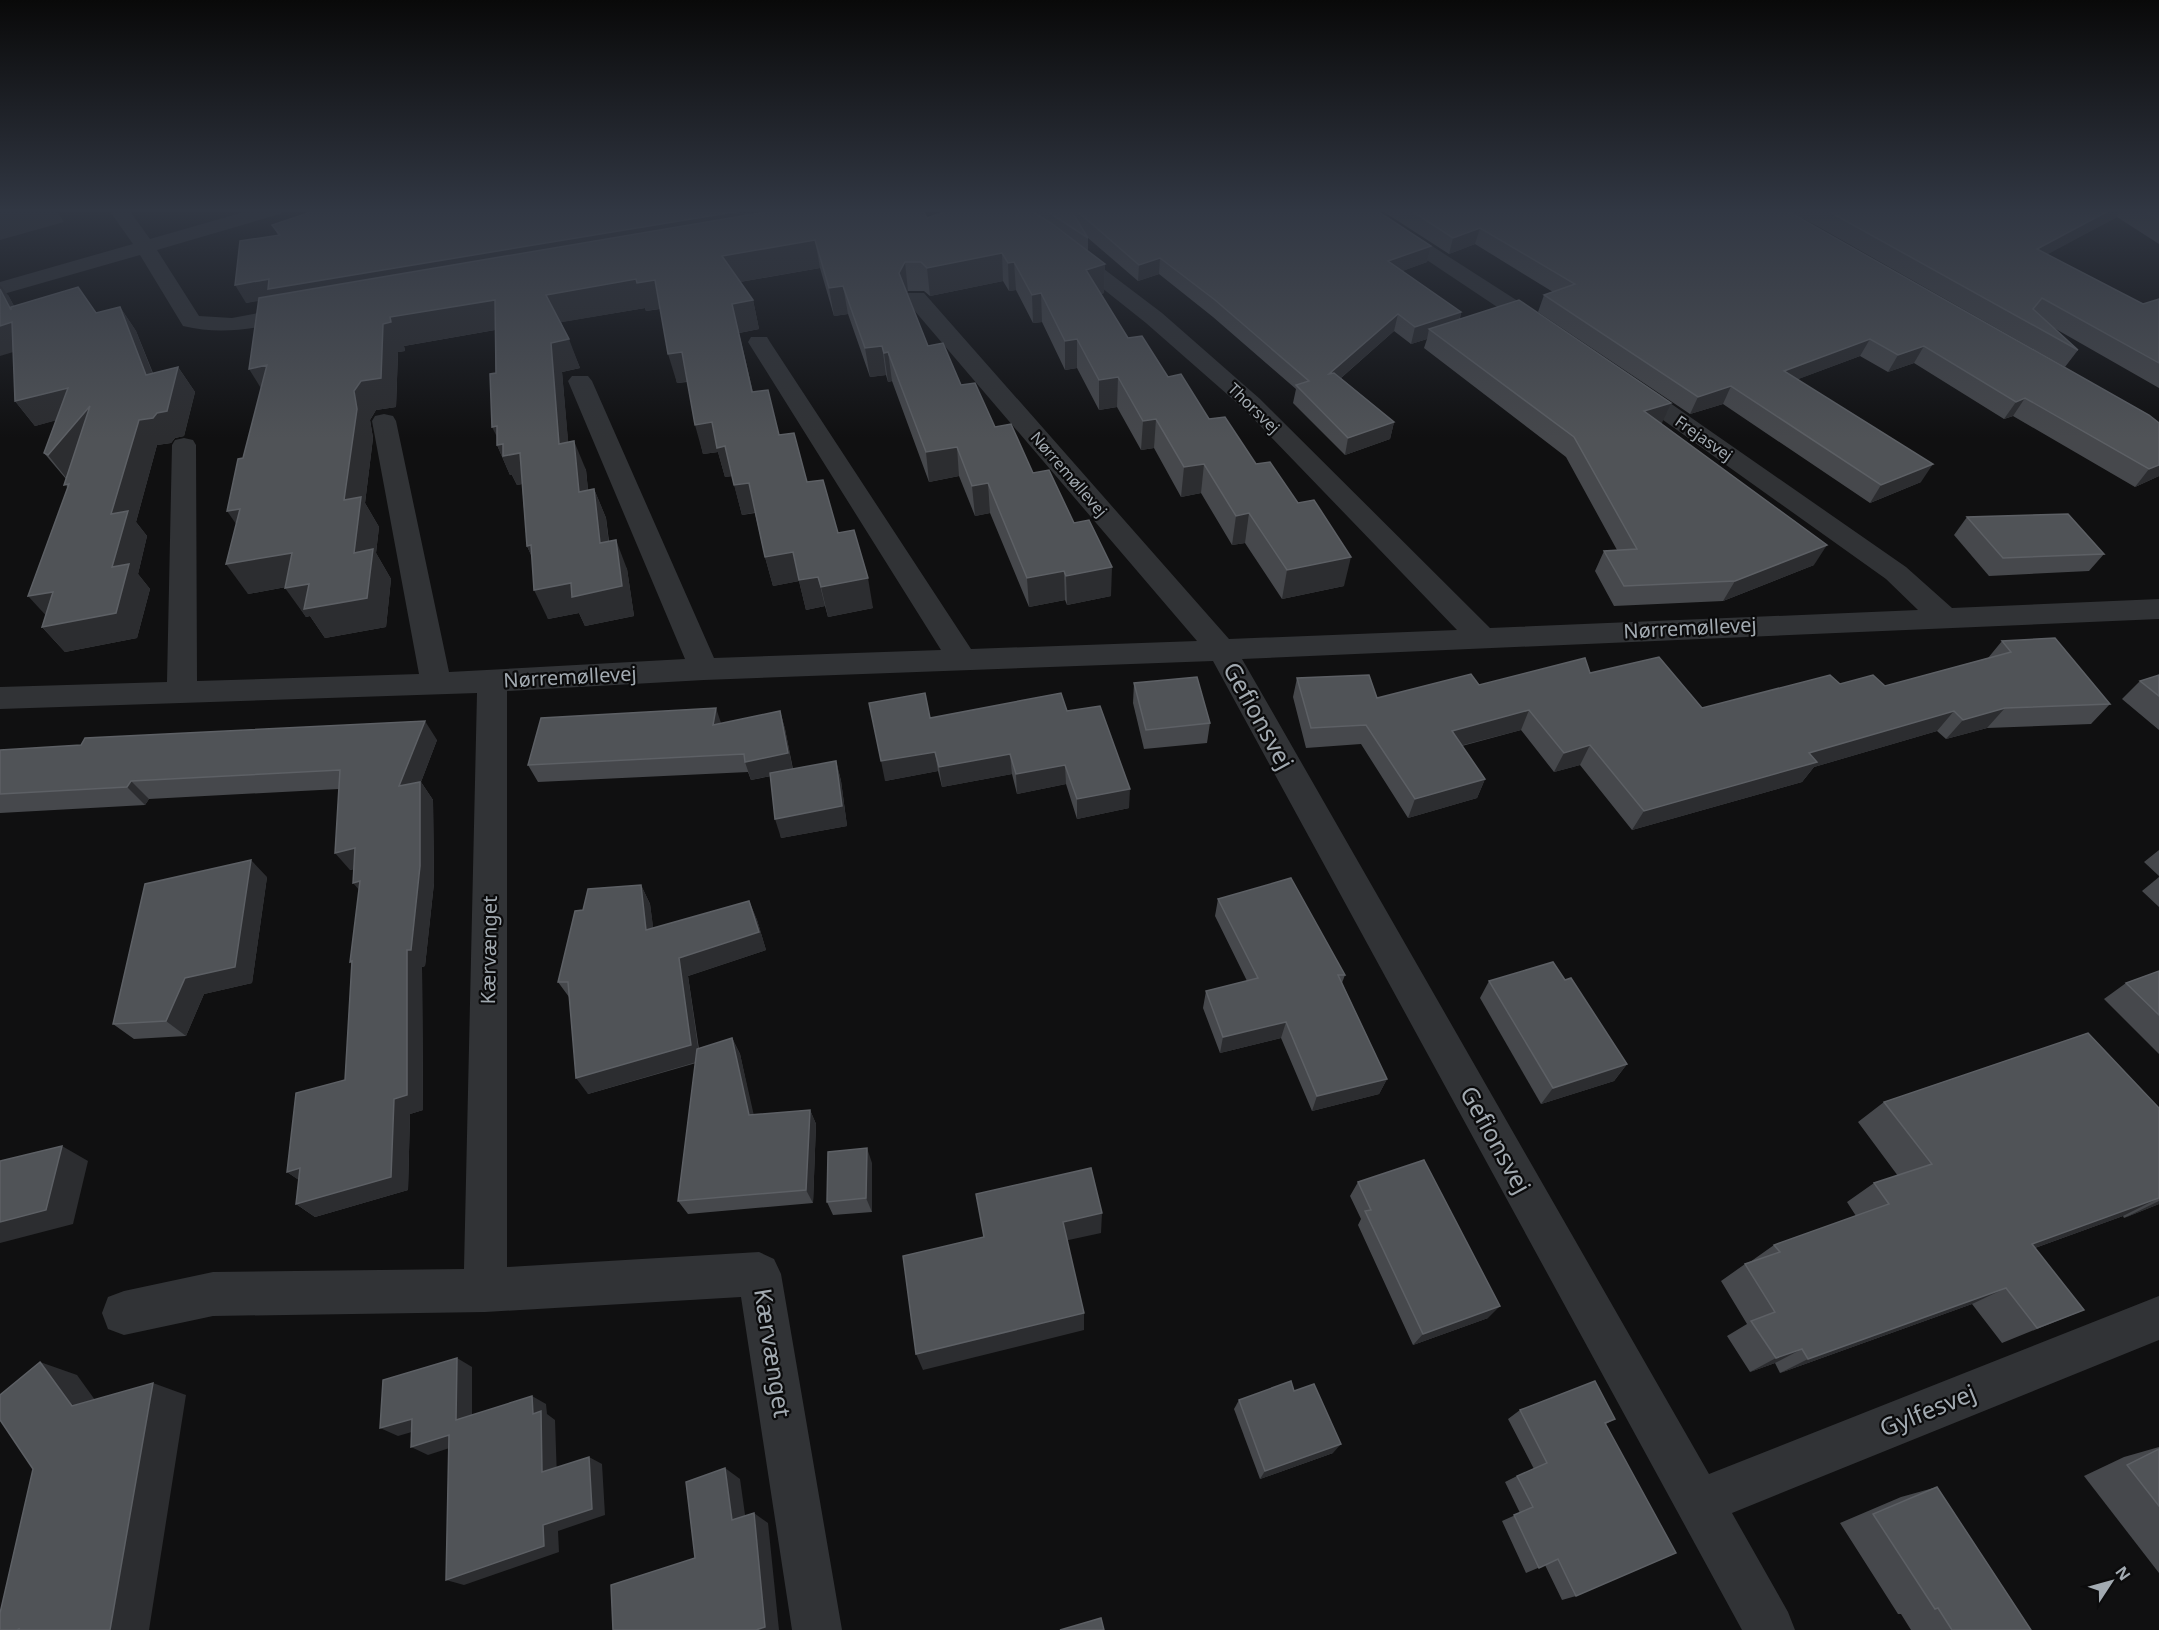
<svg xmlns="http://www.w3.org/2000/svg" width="2159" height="1630" viewBox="0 0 2159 1630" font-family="'Noto Sans',sans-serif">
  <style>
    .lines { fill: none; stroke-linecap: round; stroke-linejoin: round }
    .minor { fill: #313336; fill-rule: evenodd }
    .wall { fill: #46484c }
    .shaded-wall { fill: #2c2d30 }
    .building { fill: #505357; stroke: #5d6065; stroke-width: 1.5 }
    .labels { text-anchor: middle; stroke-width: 4.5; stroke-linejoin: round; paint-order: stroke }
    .far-street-label { font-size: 16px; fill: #a2aab1; stroke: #0b0b0c }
    .street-label { font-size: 20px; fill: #a2aab1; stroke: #0b0b0c }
    .near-street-label { font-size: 24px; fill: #a2aab1; stroke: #0b0b0c }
  </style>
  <rect width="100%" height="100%" fill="#101011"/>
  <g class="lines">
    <g class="minor">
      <path d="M 109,210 L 129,210 L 150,239 L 251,210 L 283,210 L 280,214 L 157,250 L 199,316 L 232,318 L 301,305 L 309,307 L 312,312 L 309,317 L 301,319 C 260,327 225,336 183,326 L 140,255 L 0,295 L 0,282 L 133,244 Z"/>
      <polygon points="990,210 1015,210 1067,241 1162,313 1260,399 1490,628 1918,610 1886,579 1621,390 1617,385 1621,380 1637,380 1906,567 1952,608 2159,599 2159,619 1242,659 1709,1474 2159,1296 2159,1340 1732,1513 1788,1612 1795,1630 1742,1630 1213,661 704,680 507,691 507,1267 759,1252 774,1259 781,1274 842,1630 792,1630 741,1297 485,1312 213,1316 124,1335 108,1329 102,1313 108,1297 124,1291 213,1272 464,1269 477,693 0,709 0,687 167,682 172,445 175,440 184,438 193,440 196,445 197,681 419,674 372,421 375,416 384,414 393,416 396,421 449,672 685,659 568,381 572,376 588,376 592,381 714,658 941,650 748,342 751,337 767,337 770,342 971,649 1197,641 908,303 905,298 908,293 924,293 1229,639 1457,630 1244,409 1146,323 1053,249"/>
      <polygon points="1352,210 1376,210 1552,323 1555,328 1552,333 1536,333"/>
    </g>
  </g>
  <g class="wall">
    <polygon points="306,210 922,210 927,218 950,210 1376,210 1431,246 1427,262 1402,271 1461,312 1460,319 1662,423 1661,423 1814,565 1723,601 1614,606 1595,571 1604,551 1617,550 1566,457 1424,348 1427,339 1411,344 1394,331 1341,378 1394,422 1390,439 1345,455 1293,403 1296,389 1213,317 1159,274 1138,281 1088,238 1088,252 1105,264 1104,293 1101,294 1128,338 1256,464 1344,586 1282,599 1245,543 1232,545 1201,493 1181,497 1154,448 1141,450 1117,407 1099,410 1077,368 1065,370 1042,322 1033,323 1016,290 1009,291 1003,281 930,296 924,291 908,291 907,293 928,346 1074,523 1111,596 1067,605 1065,600 1029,607 990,513 975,516 959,476 929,482 892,381 888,382 886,375 870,377 848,314 834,316 820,268 740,282 753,300 759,329 739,333 753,392 838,533 873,608 828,617 825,606 806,610 799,581 773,586 765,557 755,513 742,515 732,476 725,477 718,452 703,454 687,382 677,383 660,309 646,311 645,308 561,322 580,368 562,372 568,442 586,470 588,490 594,489 606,518 609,541 627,569 634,616 585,626 579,613 548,619 532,557 527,546 522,484 517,485 512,475 510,475 497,445 495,330 404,346 405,351 398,352 396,407 376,410 370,420 373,438 365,503 379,527 376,553 391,579 386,627 325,638 310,616 306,617 286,587 248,594 236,524 243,458 261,389 259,300 246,303 278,235 272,225 307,214"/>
    <polygon points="1381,210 2159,210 2159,244 2117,217 2047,254 2143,304 2159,299 2159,388 2054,328 2078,350 2065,367 1817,226 1790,212 2159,476 2135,487 2013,416 2004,419 1914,363 1888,372 1860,356 1798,379 1921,482 1870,503 1723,404 1690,414 1538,312 1544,295 1553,292 1475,244 1449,254"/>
    <polygon points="8,295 14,306 96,313 120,307 136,331 153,373 178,367 195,392 184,436 175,438 171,443 157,445 136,522 147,536 138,574 150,589 137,638 65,652 42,627 46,615 67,489 66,479 44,453 56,420 35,426 15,401 13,352"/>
    <polygon points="1967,517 2104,554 2089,571 1989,576 1954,535"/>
    <polygon points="2002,641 2110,704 2091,724 1987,728 1946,739 1937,731 1814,767 1802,782 1632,830 1580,765 1554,772 1521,730 1462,746 1485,779 1477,798 1408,818 1361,744 1306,748 1293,697 1297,678 1377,698 1590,673 1702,708 1840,684 1885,686 1988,658"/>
    <polygon points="2159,675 2159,730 2122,699 2140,681"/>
    <polygon points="1134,683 1210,723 1207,743 1144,749 1133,703"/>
    <polygon points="780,711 785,729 793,769 836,761 841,781 847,826 781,838 771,776 751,780 748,772 538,782 528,765"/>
    <polygon points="1067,711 1129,808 1077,819 1066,784 1017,794 1012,774 942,787 938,771 885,781 930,718"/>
    <polygon points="437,740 421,782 433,800 434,883 425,966 422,967 423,1110 410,1114 408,1190 315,1217 296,1204 299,1180 287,1172 345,1080 352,964 350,962 359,890 354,869 350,870 339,789 149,799 145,805 0,813 0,750"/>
    <polygon points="2159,850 2159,876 2144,862"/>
    <polygon points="267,877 252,983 204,994 186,1036 134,1039 113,1024"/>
    <polygon points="2159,877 2159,907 2142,891"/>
    <polygon points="641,885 650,904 653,928 749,901 757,920 766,950 688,976 699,1049 732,1038 740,1054 753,1115 810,1110 816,1124 813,1203 688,1214 678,1201 696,1063 588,1094 569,997 558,982 583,910"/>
    <polygon points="1218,899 1345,975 1342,983 1387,1079 1379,1094 1312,1111 1281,1038 1220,1053 1203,1008 1206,991 1247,981 1215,916"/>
    <polygon points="2159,971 2159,1054 2104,999 2126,983"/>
    <polygon points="1565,980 1627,1064 1614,1081 1541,1104 1480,998 1489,981"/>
    <polygon points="1884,1102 2159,1108 2159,1204 2124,1218 2123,1216 2035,1248 2084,1310 2002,1343 1972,1304 1780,1373 1775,1363 1750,1372 1727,1336 1747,1324 1721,1281 1745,1264 1750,1262 1774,1245 1856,1216 1847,1202 1874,1183 1898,1176 1858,1122"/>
    <polygon points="872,1163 872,1212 833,1215 827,1202"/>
    <polygon points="1358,1182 1488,1318 1413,1345 1358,1225 1361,1219 1350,1196"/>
    <polygon points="1294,1391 1333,1453 1260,1479 1234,1409 1239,1400"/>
    <polygon points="1520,1410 1615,1419 1606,1424 1576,1596 1562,1600 1545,1565 1526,1573 1502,1521 1520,1513 1505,1482 1517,1476 1534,1469 1508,1419"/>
    <polygon points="2159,1447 2159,1573 2084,1476 2124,1457"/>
    <polygon points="1937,1487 2031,1630 1911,1630 1901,1614 1898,1614 1840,1523 1901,1497"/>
  </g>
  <g class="shaded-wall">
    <polygon points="6,210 56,210 64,222 0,240 0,212"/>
    <polygon points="746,210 854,210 246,303 235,285"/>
    <polygon points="2110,210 2121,210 2117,217 2026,266 2037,249"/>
    <polygon points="1480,228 1475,244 1449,254 1453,238"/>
    <polygon points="815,240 820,268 728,284 722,256"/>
    <polygon points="1431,246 1427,262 1384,278 1388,261"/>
    <polygon points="1002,253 1003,281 930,296 927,268"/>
    <polygon points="1160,258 1159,274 1138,281 1139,265"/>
    <polygon points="905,262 908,291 902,302 899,273"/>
    <polygon points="1014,262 1016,290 1009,291 1008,263"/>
    <polygon points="1105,264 1104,293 1086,298 1086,270"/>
    <polygon points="636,279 655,280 664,308 646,311 645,308 557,323 546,295"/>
    <polygon points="0,285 8,295 29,334 11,310 0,289"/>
    <polygon points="843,286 848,314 834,316 829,288"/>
    <polygon points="1041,293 1042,322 1033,323 1032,295"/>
    <polygon points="495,300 506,328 404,346 405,351 398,352 396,407 376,410 370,420 373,438 365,503 379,527 376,553 391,579 386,627 325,638 310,616 306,617 285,588 354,553 344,500 354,391 383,324 390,317"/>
    <polygon points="753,300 759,329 739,333 732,304"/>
    <polygon points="120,307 136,331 163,400 146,375"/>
    <polygon points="1461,312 1457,329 1429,329 1427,339 1411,344 1415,327"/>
    <polygon points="1398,314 1394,331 1325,392 1329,374"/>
    <polygon points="12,322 30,347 0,356 0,326"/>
    <polygon points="569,339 580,368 562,372 571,473 559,444 551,343"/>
    <polygon points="1077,339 1077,368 1065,370 1065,341"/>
    <polygon points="1870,339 1860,356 1775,388 1784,371"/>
    <polygon points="882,346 886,375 870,377 865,348"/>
    <polygon points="1924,346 1914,363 1888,372 1898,355"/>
    <polygon points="682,352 690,381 677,383 668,354"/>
    <polygon points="888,352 892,381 888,382 884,353"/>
    <polygon points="267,365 267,398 249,369"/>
    <polygon points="178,367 195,392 184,436 175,438 171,443 157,445 136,522 147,536 138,574 150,589 137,638 65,652 42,627 112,567 111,514 139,420"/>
    <polygon points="1118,377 1117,407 1099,410 1099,380"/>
    <polygon points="1731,386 1723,404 1690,414 1698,397"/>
    <polygon points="68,388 90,406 68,480 48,455 84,413 35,426 15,401"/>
    <polygon points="2025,398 2013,416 2004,419 2016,402"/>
    <polygon points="1671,403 1662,423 1636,431 1644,411"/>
    <polygon points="1156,419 1154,448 1141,450 1143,421"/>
    <polygon points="712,422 725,446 733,476 725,477 718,452 703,454 695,425"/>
    <polygon points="1394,422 1390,439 1345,455 1348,438"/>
    <polygon points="497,426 520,453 533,482 517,485 512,475 510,475 497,445 501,445 492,427"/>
    <polygon points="574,441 586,470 591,521 579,492"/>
    <polygon points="957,447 959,476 929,482 926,452"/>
    <polygon points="1204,464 1201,493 1181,497 1184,467"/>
    <polygon points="1933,464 1921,482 1870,503 1881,485"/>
    <polygon points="2159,465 2159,476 2135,487 2149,469"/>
    <polygon points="749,483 757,512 742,515 734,485"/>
    <polygon points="988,483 990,513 975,516 972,486"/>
    <polygon points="594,489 606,518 612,572 600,543"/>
    <polygon points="240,509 248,541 227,511"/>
    <polygon points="1249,513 1245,543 1232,545 1236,516"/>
    <polygon points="616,540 627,569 634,616 585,626 579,613 548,619 534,590"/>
    <polygon points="531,545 540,575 527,546"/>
    <polygon points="1827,545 1814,565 1723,601 1735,581"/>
    <polygon points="793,552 818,577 825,606 806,610 799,581 773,586 765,557"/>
    <polygon points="292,553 312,582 248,594 226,564"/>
    <polygon points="1351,557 1344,586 1282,599 1287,570"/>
    <polygon points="1112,567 1111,596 1067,605 1066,576"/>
    <polygon points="1064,571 1065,600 1029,607 1027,578"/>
    <polygon points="868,578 873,608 828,617 821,587"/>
    <polygon points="53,592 51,621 28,596"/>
    <polygon points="716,708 722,726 713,725"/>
    <polygon points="2005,708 1987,728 1946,739 1963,720"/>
    <polygon points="1529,710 1521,730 1444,750 1452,731"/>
    <polygon points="780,711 785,729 793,771 751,780 745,762"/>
    <polygon points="1954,711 1937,731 1814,767 1802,782 1632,830 1644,811 1809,753"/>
    <polygon points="425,721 437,740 421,782 433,800 434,883 425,966 422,967 423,1110 410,1114 408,1190 315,1217 296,1204 394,1099 399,786"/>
    <polygon points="1590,745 1580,765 1554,772 1564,753"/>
    <polygon points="935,752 938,771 885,781 881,761"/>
    <polygon points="1010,754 1012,774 942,787 939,767"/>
    <polygon points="836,761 841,781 847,826 781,838 775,819"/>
    <polygon points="1065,765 1066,784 1017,794 1016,774"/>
    <polygon points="1485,779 1477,798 1408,818 1415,799"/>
    <polygon points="131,781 149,799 145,805 127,787"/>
    <polygon points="1130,789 1129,808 1077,819 1077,799"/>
    <polygon points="355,848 369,865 350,870 335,853"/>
    <polygon points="251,860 267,877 252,983 204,994 186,1036 166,1021 185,978"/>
    <polygon points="360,881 368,900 353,883"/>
    <polygon points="641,885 650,904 656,948 646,930"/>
    <polygon points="749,901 757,920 766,950 688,976 700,1061 588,1094 576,1078 679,958"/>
    <polygon points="1286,1022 1281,1038 1220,1053 1223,1037"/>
    <polygon points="732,1038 740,1054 757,1129 749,1115"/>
    <polygon points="1627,1064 1614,1081 1541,1104 1553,1088"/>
    <polygon points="1387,1079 1379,1094 1312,1111 1317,1096"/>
    <polygon points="810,1110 816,1124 813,1203 806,1190"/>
    <polygon points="62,1146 88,1161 73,1224 0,1243 0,1222"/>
    <polygon points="867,1148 872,1163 872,1212 866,1198"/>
    <polygon points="300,1168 306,1185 287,1172"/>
    <polygon points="2159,1198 2123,1216 1999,1261 2032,1244"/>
    <polygon points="2159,1201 2159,1204 2124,1218"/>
    <polygon points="1102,1213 1101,1233 1064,1241 1063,1222"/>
    <polygon points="2006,1288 1972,1304 1780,1373 1808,1359"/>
    <polygon points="1500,1306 1488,1318 1413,1345 1423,1334"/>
    <polygon points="1084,1313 1084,1330 923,1370 916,1354"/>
    <polygon points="1802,1349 1775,1363 1750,1372 1776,1358"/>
    <polygon points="457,1358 472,1367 472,1428 456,1420"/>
    <polygon points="40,1362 77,1375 108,1418 72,1406"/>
    <polygon points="153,1383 186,1395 149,1630 110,1630"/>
    <polygon points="532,1396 546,1404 547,1414 555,1420 557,1479 542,1472 533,1414"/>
    <polygon points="412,1419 429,1427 398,1436 380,1428"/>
    <polygon points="449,1435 465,1443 428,1455 411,1447"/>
    <polygon points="1341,1444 1333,1453 1260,1479 1265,1471"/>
    <polygon points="589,1457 602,1464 605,1515 558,1531 559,1552 464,1585 446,1580 543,1525"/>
    <polygon points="725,1468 740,1479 747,1529 732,1520"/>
    <polygon points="754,1513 768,1523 779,1630 756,1630"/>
  </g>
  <g class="building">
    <polygon points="312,210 746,210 268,289 269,279 235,285 240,241 280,235 272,225 314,211"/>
    <polygon points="777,210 922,210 927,218 950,210 1030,210 1051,223 1105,264 1086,270 1128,338 1142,336 1168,377 1181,374 1209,419 1225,417 1256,464 1270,462 1298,503 1314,500 1351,557 1287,570 1249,513 1236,516 1204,464 1184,467 1156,419 1143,421 1118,377 1099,380 1077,339 1065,341 1041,293 1032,295 1014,262 1008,263 1002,253 927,268 921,262 905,262 899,273 928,346 943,343 961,385 975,383 995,427 1011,424 1033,473 1049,470 1074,523 1089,520 1112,567 1066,576 1064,571 1027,578 988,483 972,486 957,447 926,452 888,352 884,353 882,346 865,348 843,286 829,288 815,240 722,256 753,300 732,304 752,392 768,390 779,435 794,433 807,482 823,480 838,533 854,530 868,578 821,587 818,577 799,580 793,552 765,557 749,483 734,485 725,446 717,448 712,422 695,425 682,352 668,354 655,280 637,283 636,279 546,295 569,339 551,343 559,444 574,441 579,492 594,489 600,543 616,540 622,586 572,597 571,583 534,590 531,545 527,546 520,453 503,456 503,444 497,445 497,426 492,427 490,374 496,373 495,300 390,317 391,322 383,324 381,378 361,381 354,391 357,409 344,500 361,497 354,553 373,549 367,598 304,609 309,584 285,588 292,553 226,564 240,509 227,511 238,459 243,458 267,365 249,369 259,298"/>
    <polygon points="1045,210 1071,210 1088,238"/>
    <polygon points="1076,210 1376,210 1431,246 1388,261 1461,312 1415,327 1398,314 1329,374 1334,373 1394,422 1348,438 1296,385 1309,381 1215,300 1160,258 1139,265"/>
    <polygon points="1410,210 1786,210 2149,415 2159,423 2159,465 2149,469 2025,398 2016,402 1924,346 1898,355 1870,339 1784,371 1933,464 1881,485 1731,386 1698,397 1544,295 1575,284 1480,228 1453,238"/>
    <polygon points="1826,210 2110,210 2037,249 2143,304 2159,299 2159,363 2042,298 2033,309 2078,350"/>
    <polygon points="2144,210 2159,210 2159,220"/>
    <polygon points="78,287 96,313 120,307 146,375 178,367 167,411 157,413 153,418 139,420 111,514 128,511 112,567 129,564 116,613 42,627 53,592 28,596 69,484 64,485 90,406 48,455 44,453 68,388 15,401 12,322 0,326 0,289 11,310 11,307"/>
    <polygon points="1519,300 1671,403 1644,411 1827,545 1735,581 1624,586 1604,551 1637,549 1574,437 1429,329"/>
    <polygon points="2068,514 2104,554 2003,558 1967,517"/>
    <polygon points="2055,638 2110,704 2005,708 1963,720 1954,711 1809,753 1817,762 1644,811 1590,745 1564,753 1529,710 1452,731 1485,779 1415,799 1366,725 1311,728 1297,678 1369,675 1377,698 1471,674 1479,685 1585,658 1590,673 1659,657 1702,708 1830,675 1840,684 1873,675 1885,686 2011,652 2002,641"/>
    <polygon points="2159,675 2159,696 2140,681"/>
    <polygon points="1197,677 1210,723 1146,730 1134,683"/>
    <polygon points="925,693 930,718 1061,693 1067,711 1100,706 1130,789 1077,799 1065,765 1016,774 1010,754 939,767 935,752 881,761 869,703"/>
    <polygon points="716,708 713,725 780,711 788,753 745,762 744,754 528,765 541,718"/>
    <polygon points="425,721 399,786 420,782 420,866 411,950 407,950 407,1095 394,1099 391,1177 296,1204 300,1168 287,1172 296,1093 345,1080 352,961 350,962 360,881 353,883 355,848 335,853 340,770 131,781 127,787 0,794 0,750 81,745 85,738"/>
    <polygon points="836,761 842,806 775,819 770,773"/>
    <polygon points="251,860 235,967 185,978 166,1021 113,1024 145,884"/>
    <polygon points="1291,878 1345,975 1338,975 1387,1079 1317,1096 1286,1022 1223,1037 1206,991 1258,978 1218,899"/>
    <polygon points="641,885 646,930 749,901 759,932 679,958 691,1045 576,1078 568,982 558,982 575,911 583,910 588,889"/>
    <polygon points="1553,962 1565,980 1571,978 1627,1064 1553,1088 1489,981"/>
    <polygon points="2159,971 2159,1015 2126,983"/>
    <polygon points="2088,1033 2159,1108 2159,1198 2032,1244 2084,1310 2037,1328 2006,1288 1808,1359 1802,1349 1776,1358 1751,1321 1775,1312 1745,1264 1780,1252 1774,1245 1889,1204 1874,1183 1932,1164 1884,1102"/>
    <polygon points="732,1038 749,1115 810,1110 806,1190 678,1201 697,1049"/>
    <polygon points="62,1146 46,1210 0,1222 0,1161"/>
    <polygon points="867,1148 866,1198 827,1202 828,1152"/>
    <polygon points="1424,1160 1500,1306 1423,1334 1365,1211 1371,1210 1358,1182"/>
    <polygon points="1091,1168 1102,1213 1063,1222 1084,1313 916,1354 903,1256 984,1237 976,1194"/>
    <polygon points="457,1358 456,1420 532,1396 533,1414 541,1411 542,1472 589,1457 592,1509 543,1525 544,1546 446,1580 449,1435 411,1447 412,1419 380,1428 383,1380"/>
    <polygon points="40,1362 72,1406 153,1383 110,1630 19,1630 19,1629 17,1630 0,1630 0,1613 33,1469 0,1420 0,1395"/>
    <polygon points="1291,1381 1294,1391 1314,1384 1341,1444 1265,1471 1239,1400"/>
    <polygon points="1595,1381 1615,1419 1605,1423 1676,1553 1576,1596 1558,1559 1539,1568 1514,1515 1533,1507 1517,1476 1547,1463 1520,1410"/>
    <polygon points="2159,1449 2159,1506 2127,1465"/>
    <polygon points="725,1468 732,1520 754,1513 765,1627 756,1630 613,1630 611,1585 695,1558 686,1482"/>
    <polygon points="1937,1487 2031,1630 1952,1630 1938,1608 1935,1609 1873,1514"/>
    <polygon points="1101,1618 1104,1630 1060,1630"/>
  </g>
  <linearGradient id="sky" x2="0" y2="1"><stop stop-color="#090909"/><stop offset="0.48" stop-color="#313743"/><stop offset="1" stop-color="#313743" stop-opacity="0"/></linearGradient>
  <rect width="2159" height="438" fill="url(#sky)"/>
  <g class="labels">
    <g class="far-street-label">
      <text transform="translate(1254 408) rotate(44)" y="6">Thorsvej</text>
      <text transform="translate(1704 438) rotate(35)" y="6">Frejasvej</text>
      <text transform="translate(1069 474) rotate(49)" y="6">Nørremøllevej</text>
    </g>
    <g class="street-label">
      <text transform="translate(1690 628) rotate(-3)" y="7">Nørremøllevej</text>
      <text transform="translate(570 677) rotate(-3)" y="7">Nørremøllevej</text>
      <text transform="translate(489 950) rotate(-89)" y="7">Kærvænget</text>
    </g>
    <g class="near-street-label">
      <text transform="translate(1258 716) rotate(61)" y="8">Gefionsvej</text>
      <text transform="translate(1495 1140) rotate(61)" y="8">Gefionsvej</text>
      <text transform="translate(772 1353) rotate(81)" y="8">Kærvænget</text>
      <text transform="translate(1928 1411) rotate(-22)" y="8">Gylfesvej</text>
    </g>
  </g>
  <g transform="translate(2111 1582) rotate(54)" stroke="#0b0b0c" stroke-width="4.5" paint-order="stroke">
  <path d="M0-4.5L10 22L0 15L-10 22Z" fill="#a2aab1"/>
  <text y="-9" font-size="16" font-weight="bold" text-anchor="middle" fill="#a2aab1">N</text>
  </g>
</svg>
